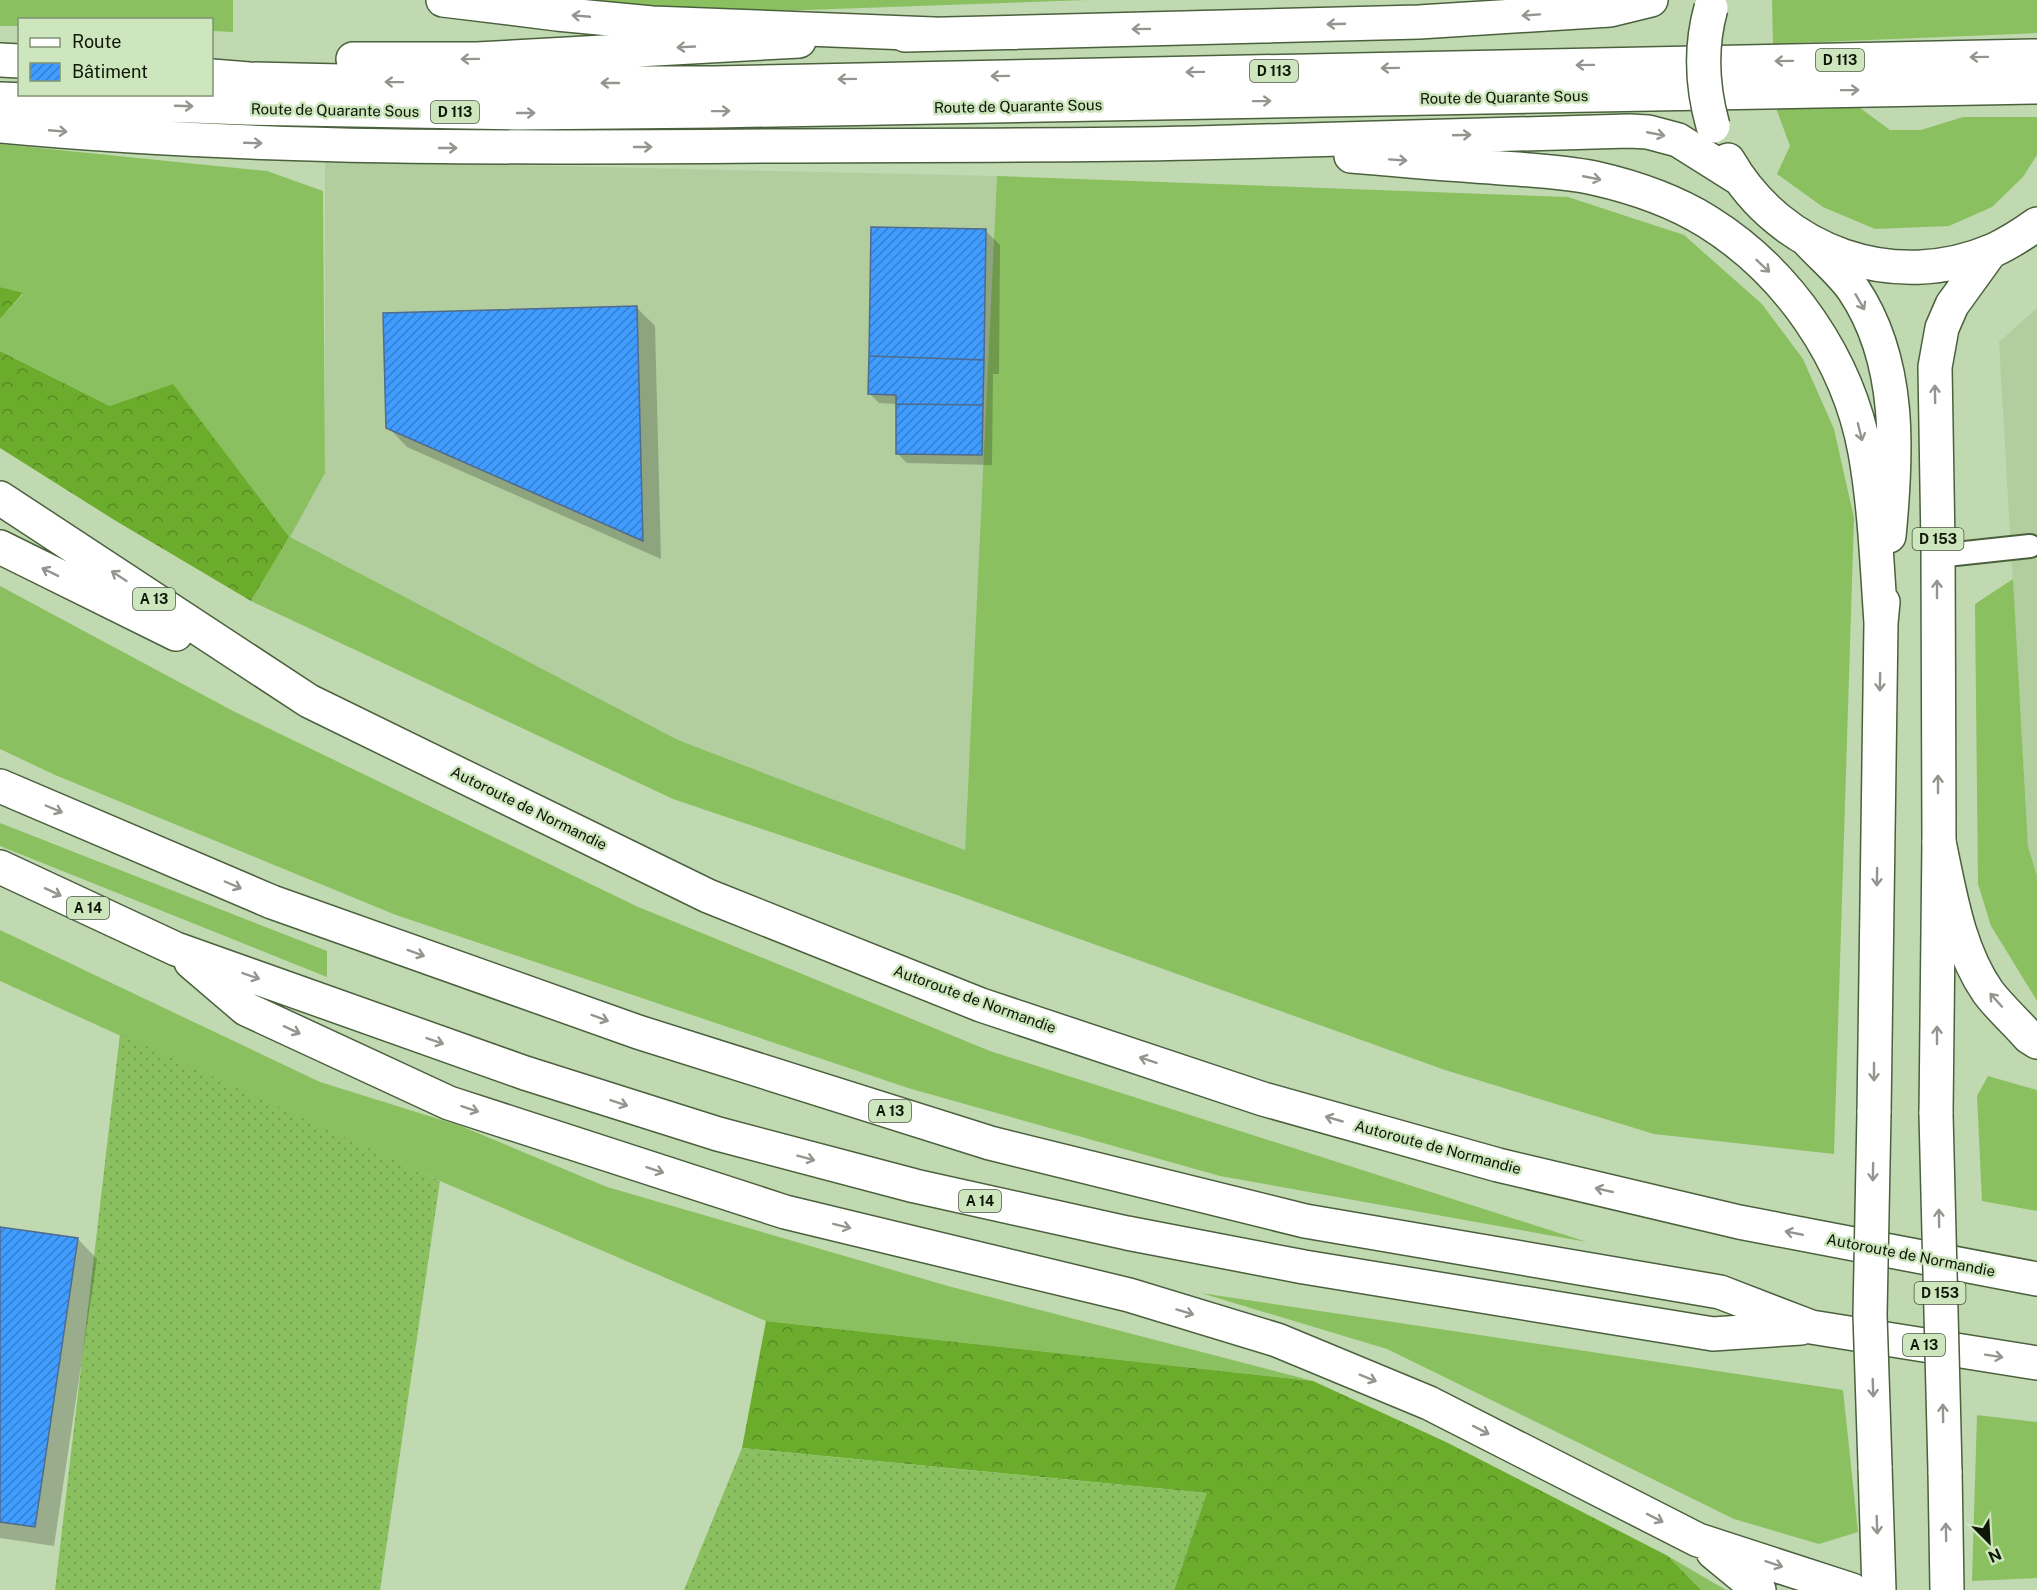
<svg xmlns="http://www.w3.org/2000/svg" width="2037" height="1590" viewBox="0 0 2037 1590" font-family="'Public Sans',sans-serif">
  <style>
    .built { fill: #b2ce9f }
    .grass { fill: #8bc060 }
    .forest { fill: url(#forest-crowns) }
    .garden { fill: url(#garden-dots) }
    .shadow { fill: #0003 }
    .building { fill: url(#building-hatch); stroke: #506b8b; stroke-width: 1.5 }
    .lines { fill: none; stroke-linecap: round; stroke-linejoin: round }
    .lane-casing { stroke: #4b603d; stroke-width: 26 }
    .primary-casing { stroke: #4b603d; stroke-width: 36 }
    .highway-casing { stroke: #4b603d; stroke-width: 36 }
    .lane { stroke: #fff; stroke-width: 22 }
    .primary { stroke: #fff; stroke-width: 33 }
    .highway { stroke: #fff; stroke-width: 33 }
    .primary-bridge-casing { stroke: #4b603d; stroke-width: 36; stroke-linecap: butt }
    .primary-bridge { stroke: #fff; stroke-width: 33 }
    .oneway { stroke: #92968f }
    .labels { text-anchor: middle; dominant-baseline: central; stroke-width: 5; stroke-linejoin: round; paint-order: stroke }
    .shield { fill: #cde6bd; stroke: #47543e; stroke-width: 1.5 }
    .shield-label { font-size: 14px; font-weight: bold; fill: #0d1607 }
    .street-label { font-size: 15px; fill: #0d1607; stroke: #cde6bd }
  </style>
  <defs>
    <pattern id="forest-crowns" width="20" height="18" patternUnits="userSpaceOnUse" patternTransform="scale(1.5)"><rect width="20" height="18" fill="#6cac2d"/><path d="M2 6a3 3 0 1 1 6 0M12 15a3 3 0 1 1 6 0" fill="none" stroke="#578b24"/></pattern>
    <pattern id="garden-dots" width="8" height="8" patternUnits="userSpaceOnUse" patternTransform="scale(1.5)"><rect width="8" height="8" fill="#8bc060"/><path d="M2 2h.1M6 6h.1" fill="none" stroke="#77a452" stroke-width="1.8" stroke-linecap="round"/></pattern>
    <pattern id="building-hatch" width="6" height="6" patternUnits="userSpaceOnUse" patternTransform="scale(1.5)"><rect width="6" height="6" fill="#409cfe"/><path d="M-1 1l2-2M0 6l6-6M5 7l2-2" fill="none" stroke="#347ecc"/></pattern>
  </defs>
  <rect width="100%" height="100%" fill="#c0d9b0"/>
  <!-- built -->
  <path class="built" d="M325,161L997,176L965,850L678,740L289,537L325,473Z
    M2037,308V1001L1999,342Z"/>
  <!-- grass -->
  <path class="grass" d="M0,0H233V32L212,31V20H20L19,26H0Z
    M584,0H1087L667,15Z
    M1772,0H2037V33L1773,44Z
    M1856,105L1890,130H1921L1963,117H2037V155L2023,177L1992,207L1949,226L1875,229L1823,207L1777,174L1790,146L1776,108Z
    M0,144L267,171L323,191L325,473L290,537L678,740L965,850L997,176L1568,197L1684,235L1762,304L1803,359L1834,429L1854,518L1834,1154L1654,1134L1445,1070L957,895L673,799L251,601L289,537L110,406L0,351V319L23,294L0,287Z
    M2013,579L2028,847L2037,876V1001L1991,926L1978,884L1975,604Z
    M0,586L235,712L636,906L990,1051L1587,1242L1220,1176L908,1088L396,915L55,775L0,749Z
    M0,823L327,951V977L0,846Z
    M0,930L320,1082L461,1126L607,1187L948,1286L1313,1381L766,1321L440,1181L0,981Z
    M1988,1076L2037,1090V1211L1982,1201L1977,1096Z
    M1201,1293L1843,1390L1858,1532L1819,1544L1734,1519L1387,1349Z
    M1977,1415L2037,1422V1578L1972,1581Z
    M1668,1556L1726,1590H1701Z"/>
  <!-- forest -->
  <path class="forest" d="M0,287L23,293L0,319Z
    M0,351L110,406L173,384L289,537L251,601L116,521L0,448Z
    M766,1321L1313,1381L1446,1442L1668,1556L1701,1590H1174L1206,1493L742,1448Z"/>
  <!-- garden -->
  <path class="garden" d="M120,1034L440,1181L380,1590H55Z
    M742,1448L1207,1493L1174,1590H684Z"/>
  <!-- shadow -->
  <path class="shadow" d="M985,230L1000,245L999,374H993L992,465L907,463L898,454L897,404L879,403L869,393Z
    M636,307L655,326L661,559L407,447L388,427Z
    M0,1228L78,1239L97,1259L54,1546L0,1538Z"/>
  <!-- building -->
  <path class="building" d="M871,227L986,229L984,360L869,356Z
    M637,306L643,541L386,428L383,313Z
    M869,356L984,360L983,405L896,404V395L868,394Z
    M896,404L983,405L982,455L896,454Z
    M0,1227L78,1238L35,1527L0,1522Z"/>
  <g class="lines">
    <defs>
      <path id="lane" d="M1937,556L2030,546"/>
      <path id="primary" d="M905,35L1419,22L1610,10L1651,0
        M353,59H477L799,41
        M0,60L20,61
        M212,76L249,79L428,83H714L2037,56
        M0,99L246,108L517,113L714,111L2037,87
        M0,126C257,150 511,148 769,146C911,145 1053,146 1195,143C1340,139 1484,135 1629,131L1648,132L1678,140L1740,179
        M1351,156C1397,160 1444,164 1491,167C1525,170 1560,171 1594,178C1634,187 1673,200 1708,222C1788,272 1848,359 1865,452C1875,508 1877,566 1881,623
        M1728,160C1781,253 1895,293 1994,250C2009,243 2023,234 2037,224
        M1809,242C1823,257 1841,272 1853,289C1902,361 1897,454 1889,536
        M1874,1113L1881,623L1883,602
        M1936,1114L1939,842L1938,546L1935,367L1942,328L1952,305L1991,251
        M1875,1466L1879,1590
        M1945,1471L1947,1590"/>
      <path id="highway" d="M443,0L557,14L652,23L933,34
        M0,498L309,701L708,896L981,1005L1263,1099L1498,1165L1739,1222L2037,1279
        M0,547L176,634
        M0,786L272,902L638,1032L990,1143L1305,1221L1720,1292L1811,1327L2037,1363
        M1939,842C1950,893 1958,949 1988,992C2000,1008 2016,1022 2029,1037L2037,1042
        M0,867L176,949L525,1073L718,1134L915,1186L1127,1233L1304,1267L1713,1334L1801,1328
        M191,962L246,1009L449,1103L785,1212L1129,1295L1277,1340L1429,1403L1698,1540L1852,1590
        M1713,1552L1759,1590"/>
    </defs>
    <!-- lane casing -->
    <use href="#lane" class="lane-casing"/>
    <!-- primary casing -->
    <use href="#primary" class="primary-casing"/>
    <!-- highway casing -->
    <use href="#highway" class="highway-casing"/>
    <!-- lane -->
    <use href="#lane" class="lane"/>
    <!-- primary -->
    <use href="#primary" class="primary"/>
    <!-- highway -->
    <use href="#highway" class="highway"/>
    <defs>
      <path id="primary-bridge" d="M1711,8C1700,47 1702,87 1713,126
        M1874,1113L1870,1315L1875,1466
        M1936,1114L1945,1471"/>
    </defs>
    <!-- primary-bridge casing -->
    <use href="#primary-bridge" class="primary-bridge-casing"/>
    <!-- primary-bridge -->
    <use href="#primary-bridge" class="primary-bridge"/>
  </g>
  <!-- one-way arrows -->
  <defs><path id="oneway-shaft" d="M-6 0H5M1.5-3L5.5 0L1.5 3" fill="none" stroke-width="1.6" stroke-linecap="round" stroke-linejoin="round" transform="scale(1.5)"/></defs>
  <g class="oneway">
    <use href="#oneway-shaft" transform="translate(1531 15) rotate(176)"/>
    <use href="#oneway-shaft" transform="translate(581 16) rotate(-175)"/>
    <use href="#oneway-shaft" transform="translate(1336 24) rotate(178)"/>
    <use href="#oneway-shaft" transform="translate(1141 29) rotate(179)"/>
    <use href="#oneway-shaft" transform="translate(686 47) rotate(177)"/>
    <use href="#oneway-shaft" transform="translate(1979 57) rotate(179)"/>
    <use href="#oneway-shaft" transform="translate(470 59) rotate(179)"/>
    <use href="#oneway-shaft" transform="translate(1784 61) rotate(179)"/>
    <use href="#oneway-shaft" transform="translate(1585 65) rotate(179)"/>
    <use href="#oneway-shaft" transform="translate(1390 68) rotate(179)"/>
    <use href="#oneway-shaft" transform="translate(1195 72) rotate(179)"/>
    <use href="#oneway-shaft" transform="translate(1000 76) rotate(179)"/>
    <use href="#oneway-shaft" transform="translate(847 79) rotate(179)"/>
    <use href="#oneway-shaft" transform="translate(394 82) rotate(-179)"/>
    <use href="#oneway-shaft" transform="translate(610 83) rotate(180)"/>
    <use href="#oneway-shaft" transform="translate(1850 90) rotate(-1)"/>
    <use href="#oneway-shaft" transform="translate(1262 101) rotate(-1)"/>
    <use href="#oneway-shaft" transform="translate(184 106) rotate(2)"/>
    <use href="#oneway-shaft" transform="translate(721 111) rotate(-1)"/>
    <use href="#oneway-shaft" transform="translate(526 113)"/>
    <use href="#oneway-shaft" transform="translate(58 131) rotate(5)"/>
    <use href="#oneway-shaft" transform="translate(1656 134) rotate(11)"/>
    <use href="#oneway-shaft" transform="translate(1462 135) rotate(-2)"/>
    <use href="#oneway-shaft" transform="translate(253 143) rotate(2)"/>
    <use href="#oneway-shaft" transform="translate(643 147)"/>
    <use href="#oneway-shaft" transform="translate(448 148)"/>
    <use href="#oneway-shaft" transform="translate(1398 160) rotate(4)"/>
    <use href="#oneway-shaft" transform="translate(1592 178) rotate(11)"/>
    <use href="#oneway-shaft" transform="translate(1763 266) rotate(43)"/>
    <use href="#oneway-shaft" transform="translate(1860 302) rotate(60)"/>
    <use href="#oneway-shaft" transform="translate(1935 394) rotate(-91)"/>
    <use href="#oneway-shaft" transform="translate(1860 432) rotate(76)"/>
    <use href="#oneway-shaft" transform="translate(50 572) rotate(-154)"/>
    <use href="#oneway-shaft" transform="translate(119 576) rotate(-147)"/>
    <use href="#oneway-shaft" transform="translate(1937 589) rotate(-90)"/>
    <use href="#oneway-shaft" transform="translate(1880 682) rotate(91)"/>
    <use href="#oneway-shaft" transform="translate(1938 784) rotate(-90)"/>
    <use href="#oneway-shaft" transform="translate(54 809) rotate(23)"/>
    <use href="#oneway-shaft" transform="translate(1877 877) rotate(91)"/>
    <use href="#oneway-shaft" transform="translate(233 885) rotate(23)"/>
    <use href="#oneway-shaft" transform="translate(53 892) rotate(25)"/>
    <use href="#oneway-shaft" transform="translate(416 953) rotate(20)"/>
    <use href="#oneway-shaft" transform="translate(251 976) rotate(19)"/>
    <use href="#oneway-shaft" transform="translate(1996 1000) rotate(-132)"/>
    <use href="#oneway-shaft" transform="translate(600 1018) rotate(20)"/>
    <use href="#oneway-shaft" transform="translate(292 1030) rotate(25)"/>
    <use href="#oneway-shaft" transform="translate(1937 1035) rotate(-90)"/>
    <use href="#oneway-shaft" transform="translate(435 1041) rotate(19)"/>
    <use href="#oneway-shaft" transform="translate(1148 1060) rotate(-162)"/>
    <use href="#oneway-shaft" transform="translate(1874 1072) rotate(90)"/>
    <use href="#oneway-shaft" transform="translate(619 1103) rotate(18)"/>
    <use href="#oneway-shaft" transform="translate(470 1109) rotate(18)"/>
    <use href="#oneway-shaft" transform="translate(1334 1119) rotate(-164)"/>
    <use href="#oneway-shaft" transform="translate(806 1158) rotate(15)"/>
    <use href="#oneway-shaft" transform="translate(655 1170) rotate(18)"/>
    <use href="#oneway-shaft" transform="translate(1873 1172) rotate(91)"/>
    <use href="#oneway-shaft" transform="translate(1604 1190) rotate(-167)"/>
    <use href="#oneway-shaft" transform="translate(1939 1218) rotate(-91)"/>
    <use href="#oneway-shaft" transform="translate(842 1226) rotate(14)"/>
    <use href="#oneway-shaft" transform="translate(1794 1233) rotate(-169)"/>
    <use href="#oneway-shaft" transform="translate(1185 1312) rotate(17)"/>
    <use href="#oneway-shaft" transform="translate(1994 1356) rotate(9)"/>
    <use href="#oneway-shaft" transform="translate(1368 1378) rotate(22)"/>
    <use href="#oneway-shaft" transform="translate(1873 1388) rotate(88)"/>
    <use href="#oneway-shaft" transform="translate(1943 1413) rotate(-91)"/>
    <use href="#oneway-shaft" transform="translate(1481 1430) rotate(27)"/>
    <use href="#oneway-shaft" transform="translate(1655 1518) rotate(27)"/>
    <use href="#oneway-shaft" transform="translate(1877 1525) rotate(88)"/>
    <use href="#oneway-shaft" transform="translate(1946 1532) rotate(-91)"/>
    <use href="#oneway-shaft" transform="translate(1774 1564) rotate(18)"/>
  </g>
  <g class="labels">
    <!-- shield labels -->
    <g class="shield">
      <rect x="1816" y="49" width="48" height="22" rx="4.5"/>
      <rect x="1250" y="60" width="48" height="22" rx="4.5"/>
      <rect x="431" y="101" width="48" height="22" rx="4.5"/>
      <rect x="1912.5" y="528" width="51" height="22" rx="4.5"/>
      <rect x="133" y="588" width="42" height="22" rx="4.5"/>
      <rect x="67" y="897" width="42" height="22" rx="4.5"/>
      <rect x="869" y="1100" width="42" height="22" rx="4.5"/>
      <rect x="959" y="1190" width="42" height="22" rx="4.5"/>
      <rect x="1914.5" y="1282" width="51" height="22" rx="4.5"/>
      <rect x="1903" y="1334" width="42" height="22" rx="4.5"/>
    </g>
    <g class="shield-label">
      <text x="1840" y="60">D 113</text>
      <text x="1274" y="71">D 113</text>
      <text x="455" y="112">D 113</text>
      <text x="1938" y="539">D 153</text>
      <text x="154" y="599">A 13</text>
      <text x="88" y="908">A 14</text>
      <text x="890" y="1111">A 13</text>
      <text x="980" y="1201">A 14</text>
      <text x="1940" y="1293">D 153</text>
      <text x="1924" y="1345">A 13</text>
    </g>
    <!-- street labels -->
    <g class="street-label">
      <text transform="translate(1504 97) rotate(-1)">Route de Quarante Sous</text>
      <text transform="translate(1018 106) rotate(-1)">Route de Quarante Sous</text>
      <text transform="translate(335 110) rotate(1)">Route de Quarante Sous</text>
      <text transform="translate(529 808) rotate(26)">Autoroute de Normandie</text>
      <text transform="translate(975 999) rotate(20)">Autoroute de Normandie</text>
      <text transform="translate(1438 1147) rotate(15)">Autoroute de Normandie</text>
      <text transform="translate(1911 1255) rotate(11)">Autoroute de Normandie</text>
    </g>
  </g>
  <!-- legend -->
  <rect x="18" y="18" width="195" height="78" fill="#cde6bd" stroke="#809374" stroke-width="1.5"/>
  <rect x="30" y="38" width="30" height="9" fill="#ffffff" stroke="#809374" stroke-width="1.5"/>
  <text x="72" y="48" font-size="18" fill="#0d1607">Route</text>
  <rect x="30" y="63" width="30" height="18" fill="url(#building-hatch)" stroke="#809374" stroke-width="1.5"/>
  <text x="72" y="78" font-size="18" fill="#0d1607">Bâtiment</text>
  <!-- north arrow -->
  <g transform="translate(1989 1542) rotate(156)" stroke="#cde6bd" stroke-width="4.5" paint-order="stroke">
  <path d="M0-4.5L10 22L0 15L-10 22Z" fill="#0d1607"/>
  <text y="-9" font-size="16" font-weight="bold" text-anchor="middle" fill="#0d1607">N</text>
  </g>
</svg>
